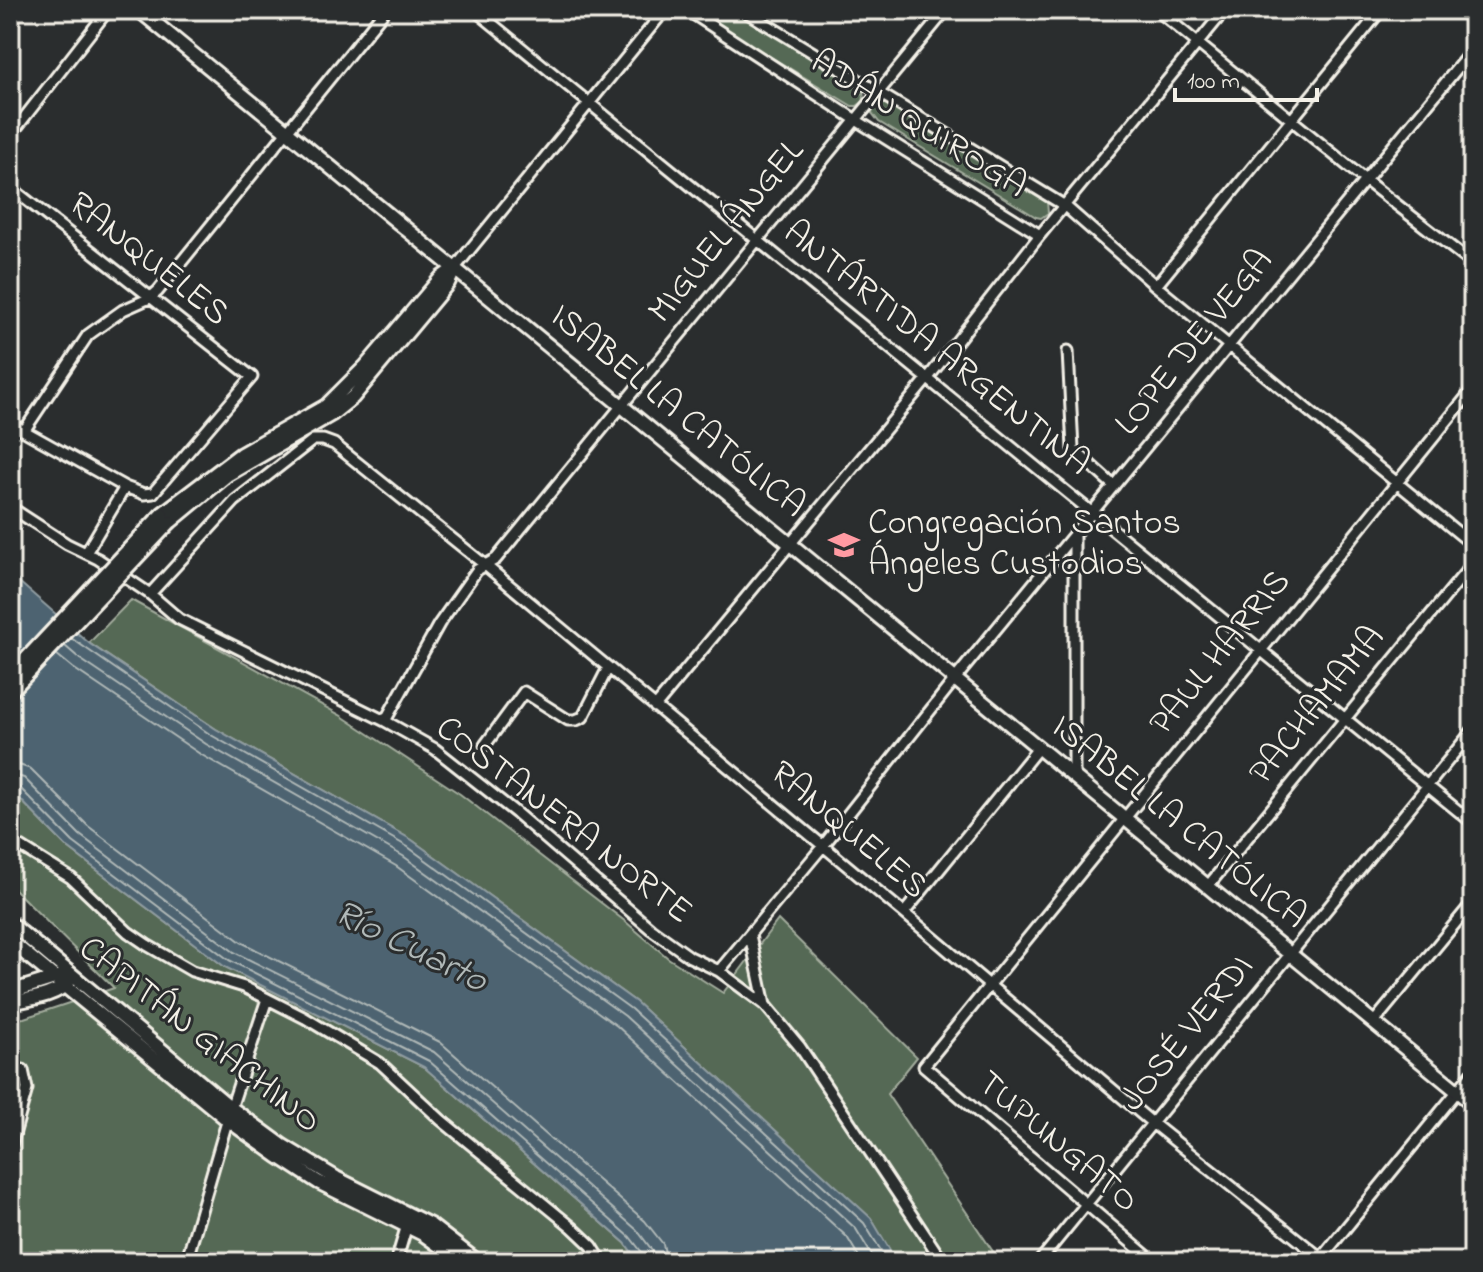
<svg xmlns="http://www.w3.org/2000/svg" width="1483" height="1272" viewBox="0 0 1483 1272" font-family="'Indie Flower',sans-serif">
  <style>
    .green { fill: #556954; stroke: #a4ad9e; stroke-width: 2 }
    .water { fill: #4d6471; stroke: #909ca1; stroke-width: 2 }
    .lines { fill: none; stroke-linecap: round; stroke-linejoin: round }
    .shore { stroke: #b1b9b8; stroke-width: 2 }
    .street-casing { stroke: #f4f1e8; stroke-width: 15 }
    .secondary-casing { stroke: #f4f1e8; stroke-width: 18 }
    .street { stroke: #2a2d2e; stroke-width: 9 }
    .secondary { stroke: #2a2d2e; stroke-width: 12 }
    .secondary-bridge-casing { stroke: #f4f1e8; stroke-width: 18; stroke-linecap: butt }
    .secondary-bridge { stroke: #2a2d2e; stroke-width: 12 }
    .labels { text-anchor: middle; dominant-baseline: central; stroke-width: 6; stroke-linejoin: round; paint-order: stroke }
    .street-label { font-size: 36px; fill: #f4f1e8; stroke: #2a2d2e }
    .poi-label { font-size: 36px; fill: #f4f1e8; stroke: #2a2d2e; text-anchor: start }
    .water-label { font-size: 38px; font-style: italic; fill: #b1b9b8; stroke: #2a2d2e }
  </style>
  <rect width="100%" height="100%" fill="#2a2d2e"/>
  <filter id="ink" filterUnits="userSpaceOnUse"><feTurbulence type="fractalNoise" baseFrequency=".0125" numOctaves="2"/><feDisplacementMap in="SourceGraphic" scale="16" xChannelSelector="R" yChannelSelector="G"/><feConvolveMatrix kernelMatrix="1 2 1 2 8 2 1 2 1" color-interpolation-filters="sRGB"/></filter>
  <g filter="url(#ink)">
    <!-- green -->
    <path class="green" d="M693,10H735L863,90L864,101L857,106H852Z
      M887,102L1047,201L1048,213L1041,218L1036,217L879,122L872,113L876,103Z
      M131,600L340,715L460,794L626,922L668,958L723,993L778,920L917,1057L887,1094L1000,1262H897L870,1218L636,1002L412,840L216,729L89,643Z
      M10,789L68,848L225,967L424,1067L625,1243L639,1262H10V1019L24,1018L114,988L10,885Z"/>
    <!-- water -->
    <path class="water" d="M10,574L90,644L216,729L412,840L636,1002L871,1218L897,1262H639L625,1243L424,1067L225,967L68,848L10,789Z"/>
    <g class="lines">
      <!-- shore -->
      <path class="shore" d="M71,638L211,735L408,847L631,1009L864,1223L888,1262
        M65,646L80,659L206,744L403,856L625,1016L856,1229L876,1262
        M56,654L73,668L200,754L396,866L617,1026L847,1237L862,1262
        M10,762L31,769L88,826L241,942L440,1042L645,1221L663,1244L667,1262
        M10,774L24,778L80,835L234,952L434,1052L637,1230L652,1250L655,1262
        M10,785L19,787L73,842L229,960L429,1061L630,1237L644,1255L645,1262"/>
      <defs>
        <path id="street" d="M475,10L1473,823
          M687,10L856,120L1040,235
          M743,10L1065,206L1156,286L1473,545
          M1157,10L1365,180L1473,264
          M10,136L108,10
          M10,187L252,377L153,493L144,494L125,487L10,423
          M455,268L665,10
          M1156,286L1381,10
          M1068,351L1073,449L1114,486
          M24,431L88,335L123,310L150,298L158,291L385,10
          M10,507L67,544L98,559L150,594L179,619L385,721L435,749L516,813L651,929L690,957L719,971L765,1005L800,1047L943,1262
          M1074,534V776
          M86,553L125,487
          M150,594L235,501L313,440H323L334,444L485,565L904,913L1151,1122L1326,1262
          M655,707L928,378L1040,235L1225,10
          M385,721L439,624L477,570L496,559L946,10
          M485,745L524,692L568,720H576L583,717L608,668
          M10,840L71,878L128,932L147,945L192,971L244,987L305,1018L380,1063L441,1120L572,1227L592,1246L602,1262
          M1208,886L1473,563
          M904,913L1039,747
          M750,935L765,1005
          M719,971L823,846L955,679L1473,49
          M1374,1022L1473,902
          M10,1074L23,1070L27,1089L10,1149
          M186,1262L231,1108L267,999
          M396,1262L407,1225
          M1039,1262L1473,730
          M1154,1262L924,1066L1473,389
          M1318,1262L1473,1072"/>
        <path id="secondary" d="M139,10L1473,1104
          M162,514L241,454L326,406L366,366L441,278L452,270
          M170,522L227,475L332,414L353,397L448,283L455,268
          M10,923L231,1108L283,1146L336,1178L430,1225L478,1262
          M10,941L228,1120L278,1156L318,1182L423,1234L462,1262
          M10,992L61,976
          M10,1003C29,999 57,996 69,981"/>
      </defs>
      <!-- street casing -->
      <use href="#street" class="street-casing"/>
      <!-- secondary casing -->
      <use href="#secondary" class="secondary-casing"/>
      <!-- street -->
      <use href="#street" class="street"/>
      <!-- secondary -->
      <use href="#secondary" class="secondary"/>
      <defs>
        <path id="secondary-bridge" d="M10,676L162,514
          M10,692L170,522"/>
      </defs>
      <!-- secondary-bridge casing -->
      <use href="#secondary-bridge" class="secondary-bridge-casing"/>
      <!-- secondary-bridge -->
      <use href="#secondary-bridge" class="secondary-bridge"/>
    </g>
  </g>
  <!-- icons -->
  <defs>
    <symbol id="school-bare" viewBox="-9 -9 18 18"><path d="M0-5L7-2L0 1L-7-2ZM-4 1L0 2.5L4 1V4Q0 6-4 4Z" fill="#ff9aa2" stroke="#2a2d2e" stroke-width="2.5" paint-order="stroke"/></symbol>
  </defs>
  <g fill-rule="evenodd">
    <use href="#school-bare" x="822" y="523" width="44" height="44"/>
  </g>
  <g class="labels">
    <!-- street labels -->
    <g class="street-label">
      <text transform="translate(918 125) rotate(32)">ADÁN QUIROGA</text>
      <text transform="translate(727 232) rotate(-51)">MIGUEL ÁNGEL</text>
      <text transform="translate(148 260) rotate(38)">RANQUELES</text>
      <text transform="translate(1195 343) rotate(-51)">LOPE DE VEGA</text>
      <text transform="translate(936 349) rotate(39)">ANTÁRTIDA ARGENTINA</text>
      <text transform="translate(677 412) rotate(39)">ISABEL LA CATÓLICA</text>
      <text transform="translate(1221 653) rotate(-51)">PAUL HARRIS</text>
      <text transform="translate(1318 706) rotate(-51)">PACHAMAMA</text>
      <text transform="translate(563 821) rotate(38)">COSTANERA NORTE</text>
      <text transform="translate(1178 823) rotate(39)">ISABEL LA CATÓLICA</text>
      <text transform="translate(848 831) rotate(40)">RANQUELES</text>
      <text transform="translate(1188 1034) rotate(-51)">JOSÉ VERDI</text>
      <text transform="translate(199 1036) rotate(38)">CAPITÁN GIACHINO</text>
      <text transform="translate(1057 1143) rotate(40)">TUPUNGATO</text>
    </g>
    <!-- poi labels -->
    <g class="poi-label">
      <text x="868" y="524">Congregación Santos<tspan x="868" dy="41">Ángeles Custodios</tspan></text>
    </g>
    <!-- water labels -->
    <g class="water-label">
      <text transform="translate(410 948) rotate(26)">Río Cuarto</text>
    </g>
  </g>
  <!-- margin -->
  <rect width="1483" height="1272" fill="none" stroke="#2a2d2e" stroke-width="40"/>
  <rect x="20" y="20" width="1443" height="1232" fill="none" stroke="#f4f1e8" stroke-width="3" filter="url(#ink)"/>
  <!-- scale -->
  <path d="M1175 88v12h142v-12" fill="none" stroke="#f4f1e8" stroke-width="4"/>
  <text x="1187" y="88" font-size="24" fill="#f4f1e8" stroke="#2a2d2e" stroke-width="6" paint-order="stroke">100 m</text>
</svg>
